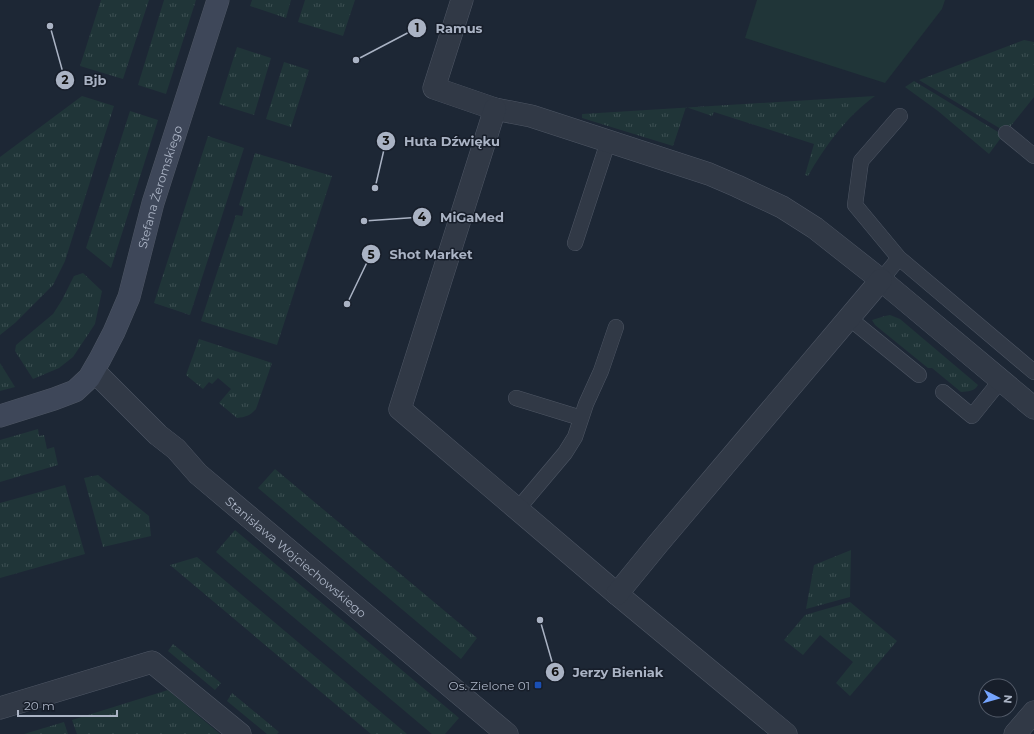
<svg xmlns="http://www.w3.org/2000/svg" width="1034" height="734" viewBox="0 0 1034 734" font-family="Montserrat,sans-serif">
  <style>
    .grass { fill: url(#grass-tufts) }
    .green { fill: #203538 }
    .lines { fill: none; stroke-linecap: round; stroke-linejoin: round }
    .lane-casing { stroke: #4e5664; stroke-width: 16 }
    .street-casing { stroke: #4e5664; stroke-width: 23 }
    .secondary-casing { stroke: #4e5664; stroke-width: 23 }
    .lane { stroke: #313946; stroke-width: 15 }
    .street { stroke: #313946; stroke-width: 22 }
    .secondary { stroke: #3e4759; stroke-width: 22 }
    .transit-dot { fill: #1a4fb4; stroke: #171e2a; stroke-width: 1.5 }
    .labels { text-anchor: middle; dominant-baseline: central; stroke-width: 3; stroke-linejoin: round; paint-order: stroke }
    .street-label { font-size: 12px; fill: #aab3c4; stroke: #171e2a }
    .poi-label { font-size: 12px; fill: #aab3c4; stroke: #171e2a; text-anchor: end }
    .leader { fill: none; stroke: #aab3c4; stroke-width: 1.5 }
    .callout-dot { fill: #aab3c4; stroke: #171e2a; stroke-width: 1.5 }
    .mark-label { font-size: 12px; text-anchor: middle; font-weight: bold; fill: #111 }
    .callout-label { font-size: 13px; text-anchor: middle; font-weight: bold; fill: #aab3c4; stroke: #171e2a; stroke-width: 3; stroke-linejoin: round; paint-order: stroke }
  </style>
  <defs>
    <pattern id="grass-tufts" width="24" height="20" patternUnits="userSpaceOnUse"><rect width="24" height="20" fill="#203538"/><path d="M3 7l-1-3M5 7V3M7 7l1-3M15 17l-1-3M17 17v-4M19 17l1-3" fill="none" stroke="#3e5053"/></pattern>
  </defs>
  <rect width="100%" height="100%" fill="#1d2735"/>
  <!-- grass -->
  <path class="grass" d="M101,0H149L123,79L80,66Z
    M164,0H196L166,94L138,85Z
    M252,0H291L286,18L250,6Z
    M305,0H355L343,36L298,22Z
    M1024,40L1034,42V97L1006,132L919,80Z
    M237,47L271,58L254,115L219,104Z
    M284,62L309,70L291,127L266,119Z
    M914,81L1003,135L989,154L938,111L905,87Z
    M82,96L114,106L65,261L53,285L15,323L0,335V157Z
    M875,96C847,116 825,146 808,176L805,175L814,144L714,112L712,116L686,107L673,146L582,118V114Z
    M130,111L158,120L111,268L86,248Z
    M208,136L244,148L190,315L154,303Z
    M255,153L332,176L277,345L201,321L236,215L242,216L244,207L239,205Z
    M83,273L102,291L95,324L73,357L59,368L33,379L15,351L16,345L53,314L62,300L74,276Z
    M890,315L900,319L978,385C974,392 968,391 961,392L932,368H928L875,325L872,320L885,316Z
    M199,339L272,363L256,409C250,416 245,417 237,418L219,403L231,389L218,378L212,384L209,382L203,389L186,375Z
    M0,363L15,387L0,391Z
    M38,429L39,436L44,435L47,449L54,447L58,465L0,482V440Z
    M275,469L477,638L461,659L258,488Z
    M98,475L149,516L151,536L103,547L84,478Z
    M65,485L85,554L0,578V503Z
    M235,530L459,718L445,734H432L216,552Z
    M851,550L850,597L806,609L814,565Z
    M197,557L407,734H371L170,565Z
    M850,602L897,641L850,696L836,683L853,662L820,635L803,655L784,640L805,615Z
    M173,644L221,683L215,690L168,651Z
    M168,690L220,734H77L72,720Z
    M232,693L279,732L277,734H267L227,701Z
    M64,722L68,734H24Z"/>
  <!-- green -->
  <path class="green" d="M757,0H945L942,9L885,83L745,38Z"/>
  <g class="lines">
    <defs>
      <path id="lane" d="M1006,133L1034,156
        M575,243L608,142
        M899,258L855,205L861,161L900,116
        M881,280L899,258L1034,372
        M849,318L919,375
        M943,392L972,416L1001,380
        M516,398L581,418
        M517,510L565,453L575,437L586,404L601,371L616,327"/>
      <g id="street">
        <path d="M462,0L434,88L495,109L531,116L709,174L737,186L782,207L815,228L881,280L1034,408"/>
        <path d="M495,109L400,409L617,594L786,734"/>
        <path id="s1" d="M94,371L158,435L176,449L198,474L507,734"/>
        <path d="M617,594L657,545L881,280"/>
        <path d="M0,708L152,662L240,734"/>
        <path d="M1015,734L1034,712"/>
      </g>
      <g id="secondary">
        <path id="s2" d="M0,416L54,399L75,391L89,378L100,359L114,332L129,297L153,203L218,0"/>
      </g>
    </defs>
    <!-- lane casing -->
    <use href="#lane" class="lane-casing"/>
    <!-- street casing -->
    <use href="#street" class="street-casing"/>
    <!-- secondary casing -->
    <use href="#secondary" class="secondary-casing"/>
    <!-- lane -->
    <use href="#lane" class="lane"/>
    <!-- street -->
    <use href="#street" class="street"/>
    <!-- secondary -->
    <use href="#secondary" class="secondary"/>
  </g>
  <!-- markers -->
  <rect class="transit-dot" x="534" y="681" width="8" height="8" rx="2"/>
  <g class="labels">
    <!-- street labels -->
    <g class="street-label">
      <text stroke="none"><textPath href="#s2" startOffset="303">Stefana Żeromskiego</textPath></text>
      <text stroke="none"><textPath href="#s1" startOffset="275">Stanisława Wojciechowskiego</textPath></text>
    </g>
    <!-- poi labels -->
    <g class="poi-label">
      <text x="530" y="685">Os. Zielone 01</text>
    </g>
  </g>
  <!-- callouts -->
  <path class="leader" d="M356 60L417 28M50 26L65 80M375 188L386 141M364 221L422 217M347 304L371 254M540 620L555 672"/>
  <g class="callout-dot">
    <circle cx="356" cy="60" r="4"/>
    <circle cx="50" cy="26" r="4"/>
    <circle cx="375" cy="188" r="4"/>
    <circle cx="364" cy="221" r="4"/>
    <circle cx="347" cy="304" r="4"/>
    <circle cx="540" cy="620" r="4"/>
    <circle cx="417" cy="28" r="10"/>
    <circle cx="65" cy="80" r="10"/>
    <circle cx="386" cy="141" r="10"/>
    <circle cx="422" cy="217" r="10"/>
    <circle cx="371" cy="254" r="10"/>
    <circle cx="555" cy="672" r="10"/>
  </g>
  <g class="mark-label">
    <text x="417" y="32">1</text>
    <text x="65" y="84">2</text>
    <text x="386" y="145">3</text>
    <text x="422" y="221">4</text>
    <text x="371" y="259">5</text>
    <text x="555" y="676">6</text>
  </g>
  <g class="callout-label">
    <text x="459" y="33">Ramus</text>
    <text x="95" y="85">Bjb</text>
    <text x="452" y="146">Huta Dźwięku</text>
    <text x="472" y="222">MiGaMed</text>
    <text x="431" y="259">Shot Market</text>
    <text x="618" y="677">Jerzy Bieniak</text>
  </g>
  <!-- north arrow -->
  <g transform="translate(998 698) rotate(96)"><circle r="19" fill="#171e2a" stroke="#525a68"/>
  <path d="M0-3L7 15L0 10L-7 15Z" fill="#75a4fe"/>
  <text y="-6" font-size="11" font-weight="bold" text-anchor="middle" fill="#aab3c4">N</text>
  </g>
  <!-- scale -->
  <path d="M18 710v6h99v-6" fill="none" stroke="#aab3c4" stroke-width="2"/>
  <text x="24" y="710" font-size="12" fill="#aab3c4" stroke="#171e2a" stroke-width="3" paint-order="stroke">20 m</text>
</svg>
